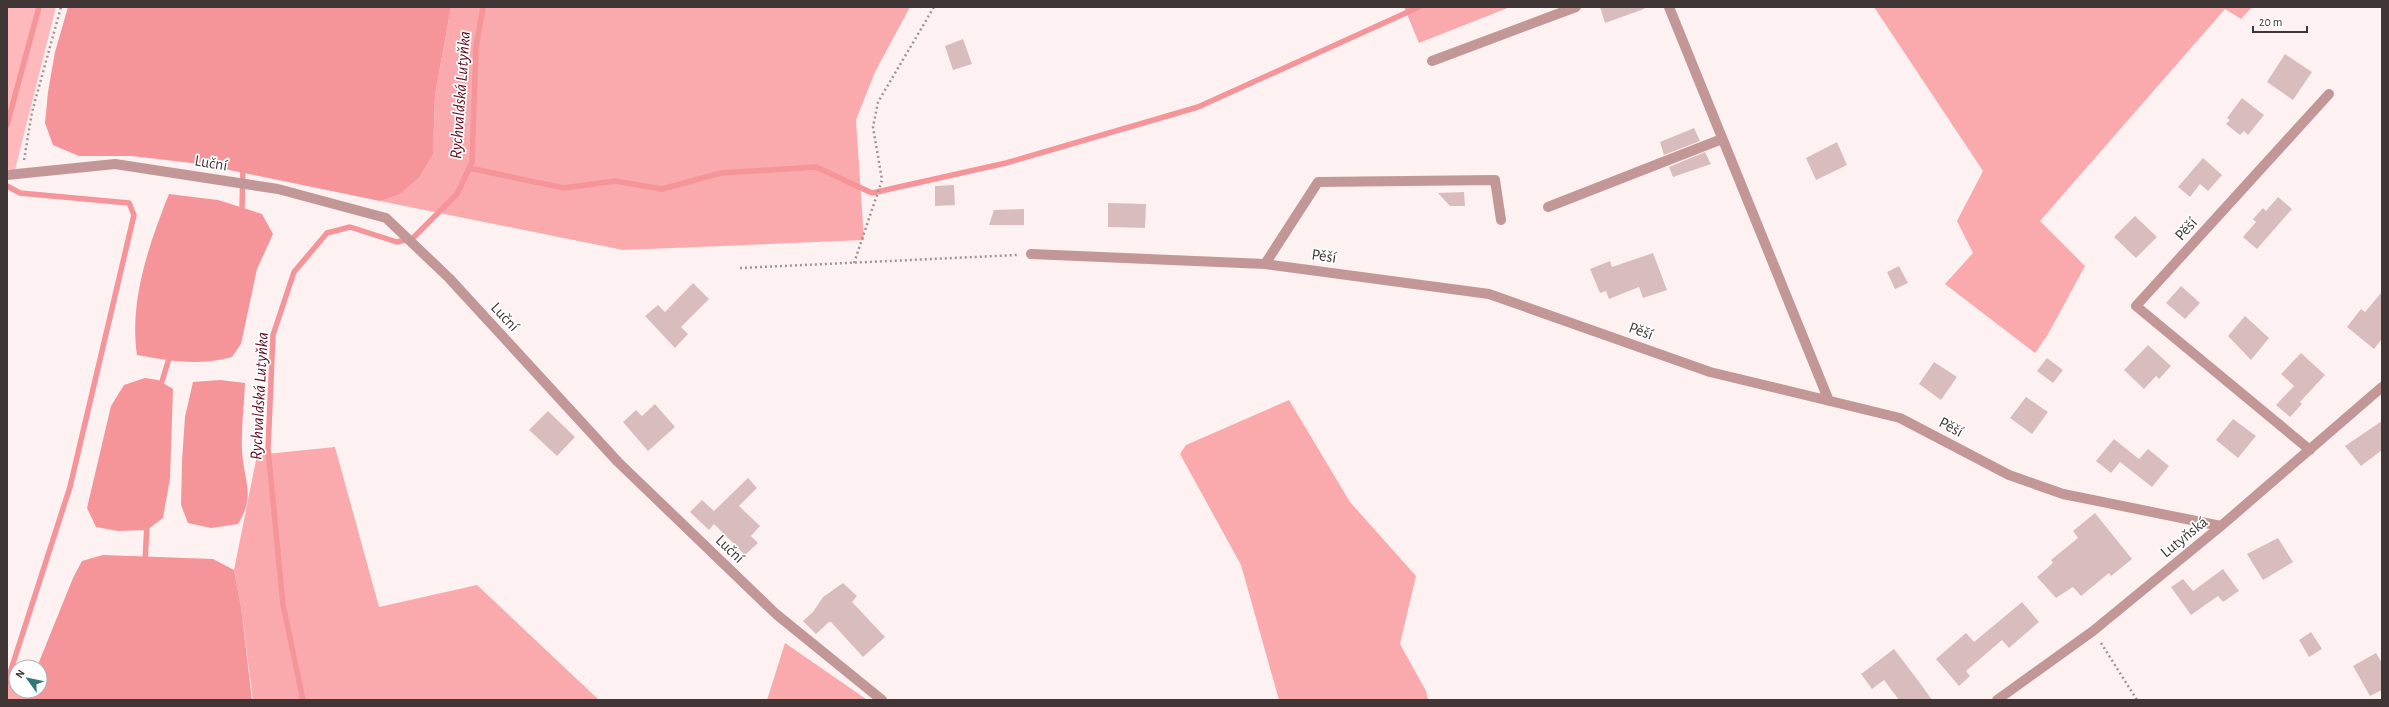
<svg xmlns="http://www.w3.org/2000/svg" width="2389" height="707" viewBox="0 0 2389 707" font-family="'Alegreya Sans',sans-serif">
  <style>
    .green { fill: #fdb9bb }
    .forest { fill: #faaaad }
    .water { fill: #f59499 }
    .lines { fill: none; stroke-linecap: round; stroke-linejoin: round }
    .stream { stroke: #f59499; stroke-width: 5.5 }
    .building { fill: #d9bdbe }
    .path { stroke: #a09595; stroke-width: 2.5; stroke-dasharray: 2 3; stroke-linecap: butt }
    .minor { stroke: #c39798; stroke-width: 10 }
    .labels { text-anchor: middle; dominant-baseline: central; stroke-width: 3.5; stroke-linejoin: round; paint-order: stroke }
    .street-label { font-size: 16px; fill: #413636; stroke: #fff }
    .water-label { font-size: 17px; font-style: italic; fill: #61091c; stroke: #fff }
  </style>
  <rect width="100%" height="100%" fill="#fdf1f2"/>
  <!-- green -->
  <path class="green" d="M7,7H56L15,170L7,169Z"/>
  <!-- forest -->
  <path class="forest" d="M451,7H910L875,72L856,120L864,240L623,250L380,201L399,195L419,178L433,155L435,95Z
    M1404,7H1510L1419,43Z
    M1874,7H2252L2241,19L2225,9L2040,221L2085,266L2047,336L2035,353L1945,284L1973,253L1957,221L1983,171Z
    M1289,400L1350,502L1416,576L1400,644L1426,691L1428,700H1279L1241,565L1180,454L1186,445Z
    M335,447L379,607L477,585L599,700H253L241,607L234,570L257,455Z
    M785,643L866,699L868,700H767Z
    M16,679V691H28L25,700H7V684Z"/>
  <!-- water -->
  <path class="water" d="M68,7H451L435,95L433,155L419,178L399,195L380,201L200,164L132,156H79L53,145L45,123L48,92L55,52Z
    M169,194L218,200L262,214L273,234L257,269L241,344L232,357C199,366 170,361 137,355C129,301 149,244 169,194Z
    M145,378L158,380L173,389L170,478L163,518L147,530L118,531L96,527L87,508L111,406L124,385Z
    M220,380L245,383C244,405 241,429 242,451C244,482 256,495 238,524L211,528L188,523L181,505L182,461L185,417L193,382Z
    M103,555L213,559L234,570L241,607L252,700H25L28,691H40V667H37L73,578L82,561Z"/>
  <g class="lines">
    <!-- stream -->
    <path class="stream" d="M7,125L39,7
      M469,168L564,188L615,181L662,189L721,173L816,167L872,193L1006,163L1198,107L1419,7
      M7,186L20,193L129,203L134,215L70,487L7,682
      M239,214L242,208L243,167
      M160,388L170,355
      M145,563L147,523
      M303,700L283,605L268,449L273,335L294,272L327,233L350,227L397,242L413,238L457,194L472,162L476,47L483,7"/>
  </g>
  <!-- building -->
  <path class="building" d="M1600,7H1644V9L1605,23Z
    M963,39L972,64L953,70L945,46Z
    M2285,54L2312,72L2293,100L2267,82Z
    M2242,98L2264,115L2248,135L2244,131L2240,135L2226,124L2230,120L2227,118Z
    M1694,128L1700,141L1664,155L1660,142Z
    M1837,142L1847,165L1816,180L1806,158Z
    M1705,152L1711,164L1673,177L1669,167Z
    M2203,158L2222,175L2208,191L2200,184L2190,197L2178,187Z
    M954,185L955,205L935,206V186Z
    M1464,192L1465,206H1450L1438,193Z
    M2278,197L2292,209L2257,249L2243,237L2256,222L2253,219L2263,208L2266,211Z
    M1108,203L1146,204L1145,228L1108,227Z
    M1024,209V225H989L994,210Z
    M2135,216L2157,237L2136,258L2114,237Z
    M1653,253L1667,290L1643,298L1639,287L1609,299L1606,291L1600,293L1590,269L1610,261L1612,267Z
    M1899,266L1908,283L1895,289L1887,272Z
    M693,283L709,299L681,327L688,334L675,348L645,316L658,305L665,312Z
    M2181,286L2200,303L2185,319L2166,303Z
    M2382,292V339L2374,349L2347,327L2361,309L2365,312Z
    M2245,316L2269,338L2251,360L2228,336Z
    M2148,345L2171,366L2159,379L2156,376L2144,389L2124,370Z
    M2301,353L2325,375L2300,402L2302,404L2290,417L2276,405L2294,386L2281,374Z
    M2047,358L2063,370L2053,383L2037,371Z
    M1934,362L1957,377L1941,400L1919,384Z
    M2026,397L2048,412L2032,434L2010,418Z
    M655,404L675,427L648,451L623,422L636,410L642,416Z
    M548,411L575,437L557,456L529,430Z
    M2233,419L2256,436L2238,458L2216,440Z
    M2382,421V450L2361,466L2345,446Z
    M2114,439L2139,459L2148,449L2169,466L2152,487L2120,462L2111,473L2096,461Z
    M748,478L757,488L739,506L760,526L751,536L758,543L745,555L714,524L709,530L690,512L702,500L714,511Z
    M2095,513L2132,559L2111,576L2109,573L2081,596L2073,587L2056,598L2037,577L2053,563L2051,560L2078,538L2073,531Z
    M2278,538L2293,562L2263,580L2247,554Z
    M2223,569L2239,591L2223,602L2218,596L2191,615L2171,587L2183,579L2193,591Z
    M843,583L857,596L852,602L885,637L863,657L831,622H829L816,634L803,621L813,612L823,597Z
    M2022,602L2039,622L2009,648L2002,640L1966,671L1970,676L1959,686L1936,659L1966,633L1974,642Z
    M2311,632L2322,649L2309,657L2299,640Z
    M1894,649L1920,683L1932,700H1899L1884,680L1872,689L1861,674Z
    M2376,653L2382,663V690L2370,696L2353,666Z"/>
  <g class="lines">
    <!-- path -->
    <path class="path" d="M24,160L32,112L61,7
      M854,263L882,180L873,127L878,102L934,7
      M740,268L1017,255
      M2101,643L2137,700"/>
    <!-- minor -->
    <path class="minor" d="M1669,7L1829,401
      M1432,61L1576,7
      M7,175L115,164L278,189L386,218L449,278L618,462L776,614L882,700
      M1548,207L1722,139
      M1031,254L1265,264L1489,294L1710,372L1900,418L2009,475L2063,494L2221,526
      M1265,264L1318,182L1495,180L1501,220
      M2310,450L2136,306L2329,94
      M1997,700L2093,631L2221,526L2382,387"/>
  </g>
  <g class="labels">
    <!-- street labels -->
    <g class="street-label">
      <text transform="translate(211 163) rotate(9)">Luční</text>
      <text transform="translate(2186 229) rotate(-48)">Pěší</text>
      <text transform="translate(1324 256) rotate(8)">Pěší</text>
      <text transform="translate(505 317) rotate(47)">Luční</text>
      <text transform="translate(1641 331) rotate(20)">Pěší</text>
      <text transform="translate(1951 427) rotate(28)">Pěší</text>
      <text transform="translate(2184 537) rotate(-39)">Lutyňská</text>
      <text transform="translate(730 549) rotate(44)">Luční</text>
    </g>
    <!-- water labels -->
    <g class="water-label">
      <text transform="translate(460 95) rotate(-86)">Rychvaldská Lutyňka</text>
      <text transform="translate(259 396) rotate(-87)">Rychvaldská Lutyňka</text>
    </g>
  </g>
  <!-- border -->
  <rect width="2389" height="707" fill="none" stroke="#413636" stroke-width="16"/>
  <!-- north arrow -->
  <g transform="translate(28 679) rotate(303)"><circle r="19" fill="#ffffff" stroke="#b3afaf"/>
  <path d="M0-3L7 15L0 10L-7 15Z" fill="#2f7879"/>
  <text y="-6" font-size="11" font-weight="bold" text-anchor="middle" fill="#413636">N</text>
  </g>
  <!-- scale -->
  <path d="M2253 26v6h54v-6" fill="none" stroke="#413636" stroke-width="2"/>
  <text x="2259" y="26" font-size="12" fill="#413636" stroke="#ffffff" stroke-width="3" paint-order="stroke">20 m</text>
</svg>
